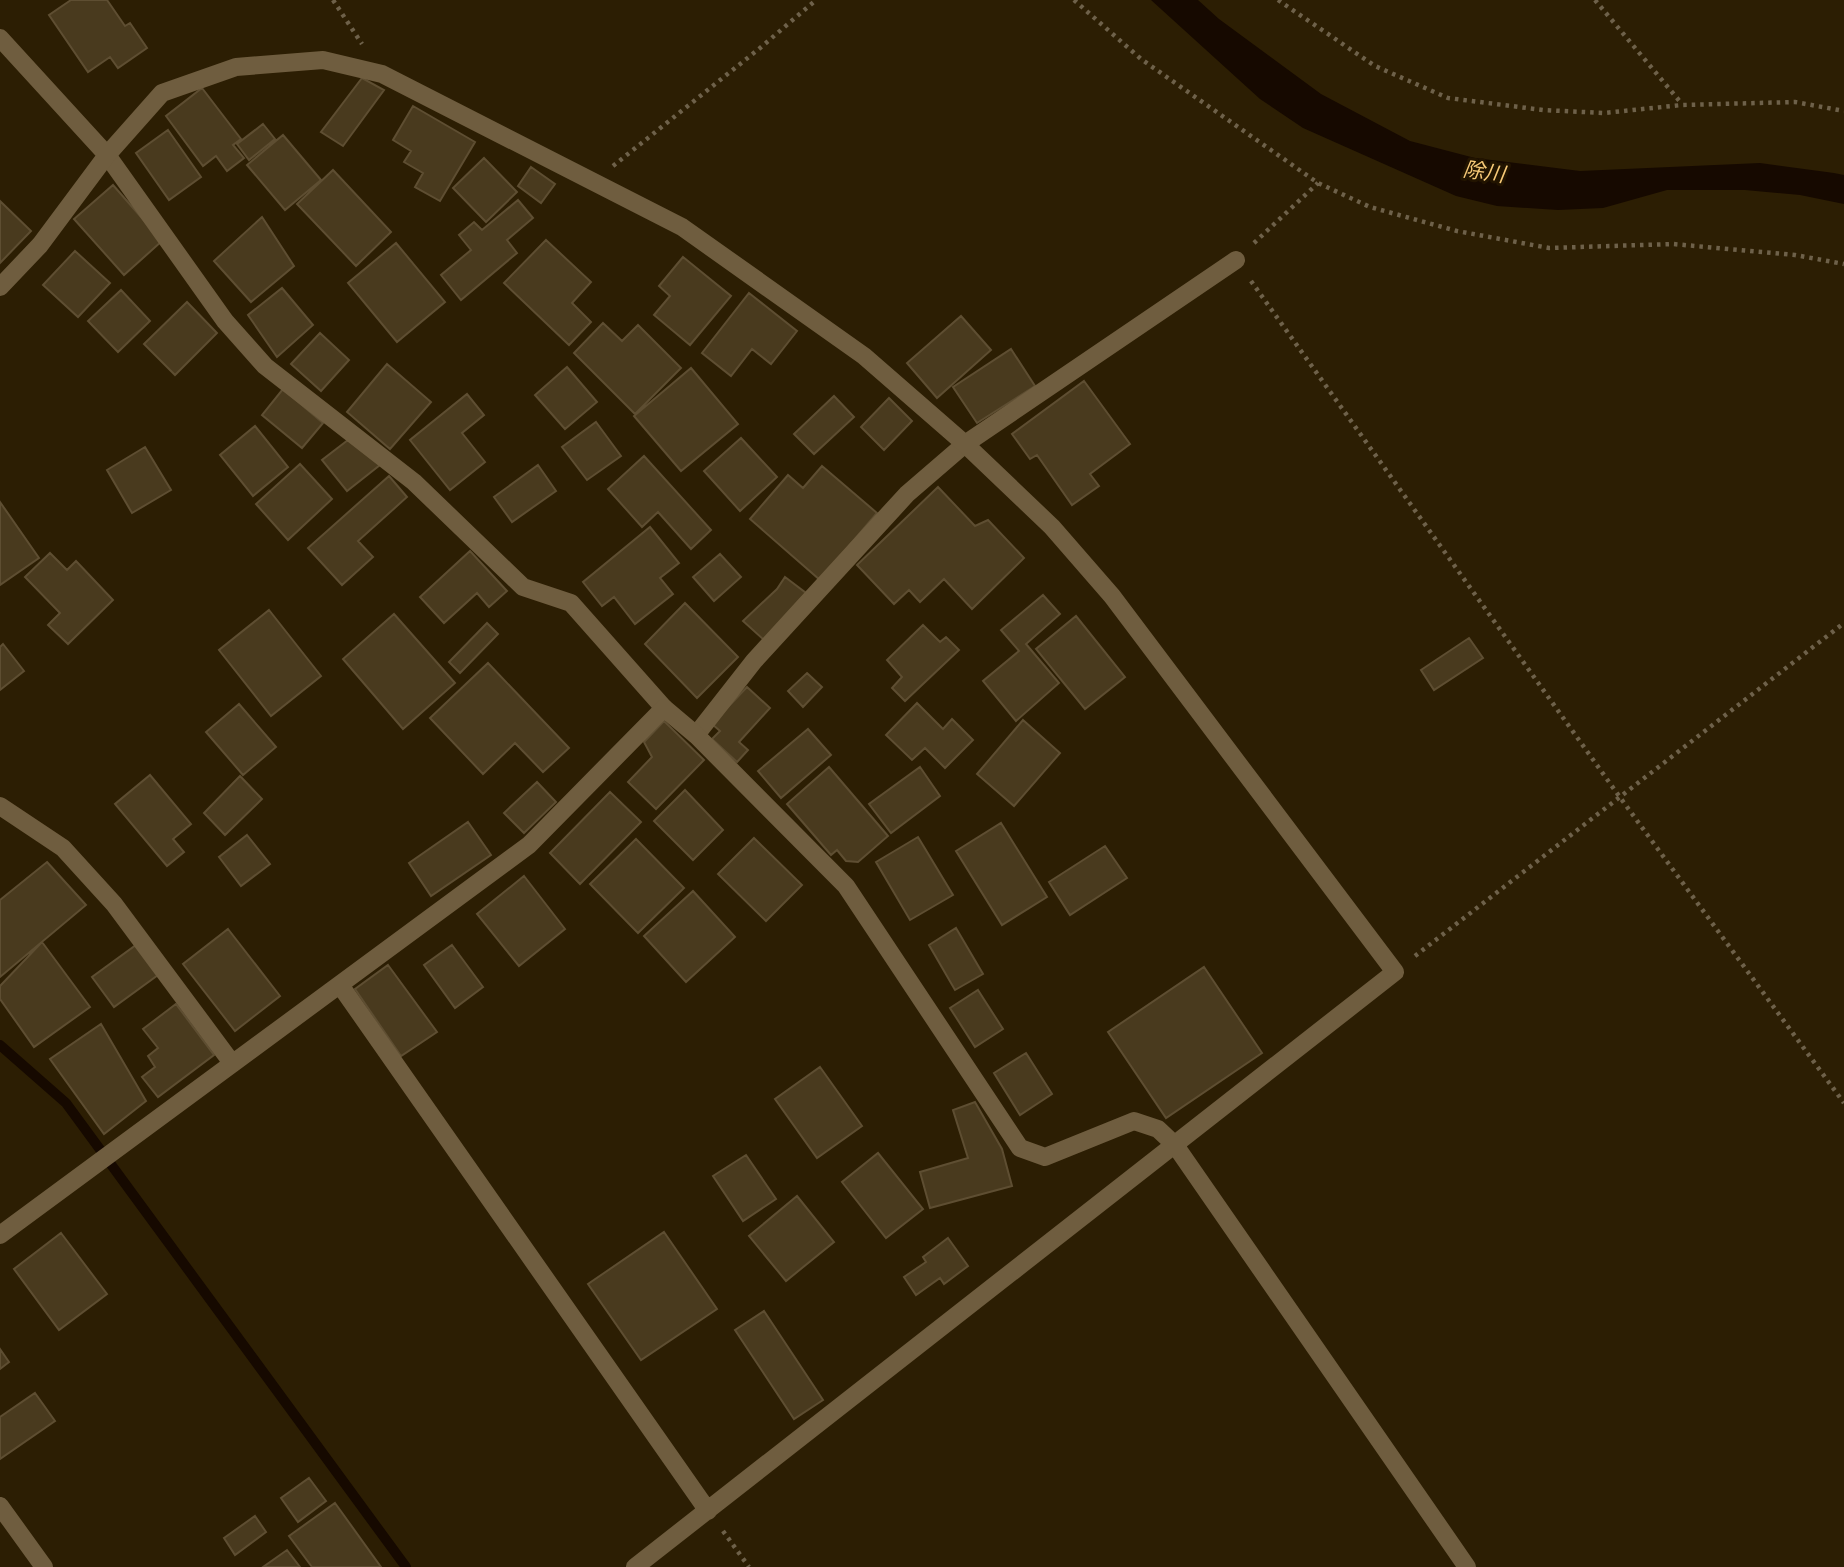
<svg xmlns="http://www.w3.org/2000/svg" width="1844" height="1567" viewBox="0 0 1844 1567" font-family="'DejaVu Sans','Noto Sans JP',sans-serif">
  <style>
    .water { fill: #160900 }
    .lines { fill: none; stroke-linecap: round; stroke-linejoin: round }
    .stream { stroke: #160900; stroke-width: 10 }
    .building { fill: #493a1e; stroke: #5e4e32; stroke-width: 2 }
    .path { stroke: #6e614a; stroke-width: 4.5; stroke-dasharray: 3.5 5; stroke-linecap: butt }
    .service { stroke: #6f5d3f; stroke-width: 18 }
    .minor { stroke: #6f5d3f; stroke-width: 18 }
    .labels { text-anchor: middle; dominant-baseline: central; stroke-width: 6; stroke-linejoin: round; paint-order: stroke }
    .water-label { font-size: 21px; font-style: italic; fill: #f7c977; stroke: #221400 }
  </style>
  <rect width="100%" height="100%" fill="#2c1e03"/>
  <!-- water -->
  <path class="water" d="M1151,0H1198L1219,19L1321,94L1410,141L1475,158L1580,171L1760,163L1834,173L1844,175V204L1800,195L1745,190H1667L1603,208L1558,210L1497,206L1456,196L1303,128L1260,99Z"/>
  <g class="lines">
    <!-- stream -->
    <path class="stream" d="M0,1045L66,1103L406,1567"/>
  </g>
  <!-- building -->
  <path class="building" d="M71,0H107L125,26L130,23L147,48L118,68L110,57L88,72L49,15Z
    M362,78L384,90L343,146L321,132Z
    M202,88L241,139L233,145L244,158L227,171L216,156L203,166L166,116Z
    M413,106L475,142L440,201L415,187L423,173L404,162L411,151L393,140Z
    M263,124L275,139L249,160L237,144Z
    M168,130L201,177L169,200L136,153Z
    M283,135L321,180L285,210L247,165Z
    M484,158L517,192L486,222L453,188Z
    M531,167L555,184L541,203L518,186Z
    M333,170L391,232L356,266L297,204Z
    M113,185L162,241L124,275L74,219Z
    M518,200L533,218L507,240L517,253L461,300L441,275L471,250L459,235L474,222L482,230Z
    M0,201L31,231L0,263Z
    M262,217L294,266L251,302L214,261Z
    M546,240L591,282L572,303L591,322L569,345L504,283Z
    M396,243L445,302L397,342L348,283Z
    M75,251L110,283L78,317L43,285Z
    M683,257L731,296L690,345L654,315L670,296L659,286Z
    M282,288L313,325L277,357L248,315Z
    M121,290L150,321L118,352L88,321Z
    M749,293L797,331L771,364L752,349L731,376L702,353Z
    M187,302L217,333L175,375L144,344Z
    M961,316L991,350L937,398L907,363Z
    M603,323L622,341L638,325L681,368L635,414L574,353Z
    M320,333L349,360L321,391L291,364Z
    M1011,349L1035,386L977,423L953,387Z
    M387,364L431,402L390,449L347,412Z
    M567,367L597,402L565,429L535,395Z
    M691,368L738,424L681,471L634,416Z
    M1084,381L1130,444L1090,474L1099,486L1072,505L1037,455L1030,459L1012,434Z
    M283,389L323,423L302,448L262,415Z
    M467,394L484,415L462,433L485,462L450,490L410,440Z
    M834,396L854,417L814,454L794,434Z
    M889,398L912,421L884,450L861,427Z
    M596,422L621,456L587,480L562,447Z
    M255,426L288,467L253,496L220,455Z
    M741,438L777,477L740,511L704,471Z
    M348,440L380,465L347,491L322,460Z
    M145,447L171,490L132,513L107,470Z
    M644,456L711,530L691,549L658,512L642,527L608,489Z
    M300,464L332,499L288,540L256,504Z
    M538,465L556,491L512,522L494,497Z
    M822,466L877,513L820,580L750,519L788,475L803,488Z
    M389,476L407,497L358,541L373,557L342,585L308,548Z
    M938,487L975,526L988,520L1024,558L972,609L944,579L920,602L909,590L894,604L857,565Z
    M0,502L39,558L0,585Z
    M650,527L679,563L660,578L673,594L635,624L614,597L602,606L583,582Z
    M470,551L507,591L489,607L477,593L444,623L420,597Z
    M50,553L67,570L76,561L113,600L68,644L48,625L60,613L25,577Z
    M720,554L741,577L714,601L693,577Z
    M785,577L806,593L764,640L743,621L777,589Z
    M1043,595L1060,614L1026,644L1059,683L1016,721L983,681L1019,651L1001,630Z
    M685,603L738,657L697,698L645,644Z
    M269,610L321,676L271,716L219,650Z
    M394,614L455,683L403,729L343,659Z
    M1076,616L1125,677L1085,709L1036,649Z
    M487,623L498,634L460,673L449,662Z
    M923,625L940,642L946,637L959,650L905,701L892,688L902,677L887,660Z
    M1469,638L1483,658L1434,690L1421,670Z
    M3,644L24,671L0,690V647Z
    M488,663L569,748L543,772L515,743L483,774L430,718Z
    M807,673L822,687L803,707L788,691Z
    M747,687L770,708L739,742L748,750L737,762L712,739L720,731L712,724Z
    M917,703L943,729L952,719L973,740L945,768L925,748L912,760L886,735Z
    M239,704L276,747L243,775L206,732Z
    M1023,720L1060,753L1014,806L977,774Z
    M664,721L704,760L656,809L628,782L652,757L644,742Z
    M808,729L831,755L781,798L758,771Z
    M829,767L888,836L858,862L846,861L837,850L831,855L787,804Z
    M920,767L940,796L891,833L869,804Z
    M150,775L191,824L173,839L184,852L167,866L115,804Z
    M240,776L262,799L225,835L204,813Z
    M537,782L556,802L524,833L504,813Z
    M685,790L723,830L693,860L654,821Z
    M610,792L641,822L580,884L550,853Z
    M468,822L491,855L431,896L409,863Z
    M1001,823L1047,897L1002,925L956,851Z
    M247,835L270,864L241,886L219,857Z
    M918,837L953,895L910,920L876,862Z
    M754,838L802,885L766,921L718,874Z
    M636,839L684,888L638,933L590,884Z
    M1105,846L1127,878L1070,915L1049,882Z
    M47,862L86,905L0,977V900Z
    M524,876L565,929L519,966L477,914Z
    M693,891L735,937L686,982L644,936Z
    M956,928L983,974L955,990L929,945Z
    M228,929L280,996L235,1031L183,964Z
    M42,942L90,1007L34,1047L0,999V986Z
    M136,945L158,975L114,1007L92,977Z
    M452,945L483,987L455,1008L424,965Z
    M388,965L437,1032L401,1056L355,989Z
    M1204,967L1262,1053L1166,1118L1108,1032Z
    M978,990L1003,1029L975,1047L950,1008Z
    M176,1004L214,1055L158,1097L142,1077L155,1067L148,1056L158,1048L143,1029Z
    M101,1024L146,1101L104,1134L50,1059Z
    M1026,1053L1052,1094L1020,1115L994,1073Z
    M820,1067L862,1126L817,1158L775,1099Z
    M975,1102L1002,1149L1012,1186L930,1208L920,1172L968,1158L953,1110Z
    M878,1153L923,1209L886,1238L842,1182Z
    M746,1155L776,1199L743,1221L713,1176Z
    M797,1196L834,1242L786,1281L749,1236Z
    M664,1232L717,1309L641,1360L588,1284Z
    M61,1233L107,1294L59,1330L14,1269Z
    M948,1238L968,1266L944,1284L940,1278L916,1295L904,1277L926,1262L923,1257Z
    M764,1311L823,1400L794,1419L735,1330Z
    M0,1349L9,1362L0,1369Z
    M35,1393L55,1421L0,1459V1417Z
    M309,1478L326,1501L298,1522L281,1498Z
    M335,1503L381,1567H312L289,1536Z
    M255,1516L266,1532L235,1555L224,1538Z
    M287,1550L300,1567H263Z"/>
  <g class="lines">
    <!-- path -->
    <path class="path" d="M333,0L362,44
      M1074,0L1141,59L1318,183L1370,207L1457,231L1549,248L1673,244L1795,255L1844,264
      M1278,0L1375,66L1448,98L1543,110L1604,113L1682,105L1795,102L1844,111
      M1595,0L1682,104
      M613,166L760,48L816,0
      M1254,243L1318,183
      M1251,281L1619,796L1844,1103
      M1415,956L1844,623
      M723,1531L749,1567"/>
    <!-- service -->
    <path class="service" d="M107,155L225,321L265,366L414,482L523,587L571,603L664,708
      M696,735L754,661L907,494L965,444"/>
    <!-- minor -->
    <path class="minor" d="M0,38L107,155
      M0,287L40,245L107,155L162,93L236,67L323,60L382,74L682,227L864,356L965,444L1052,527L1112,596L1395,972L635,1567
      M965,444L1236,260
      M0,806L63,848L114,904L232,1063
      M340,985L708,1511
      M0,1235L529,845L664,708L696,735L846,886L1020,1148L1045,1157L1134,1121L1158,1129L1175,1145L1467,1567
      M0,1506L44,1567"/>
  </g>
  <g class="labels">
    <!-- water labels -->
    <g class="water-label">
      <text transform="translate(1484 172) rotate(8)">除川</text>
    </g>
  </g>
</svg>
